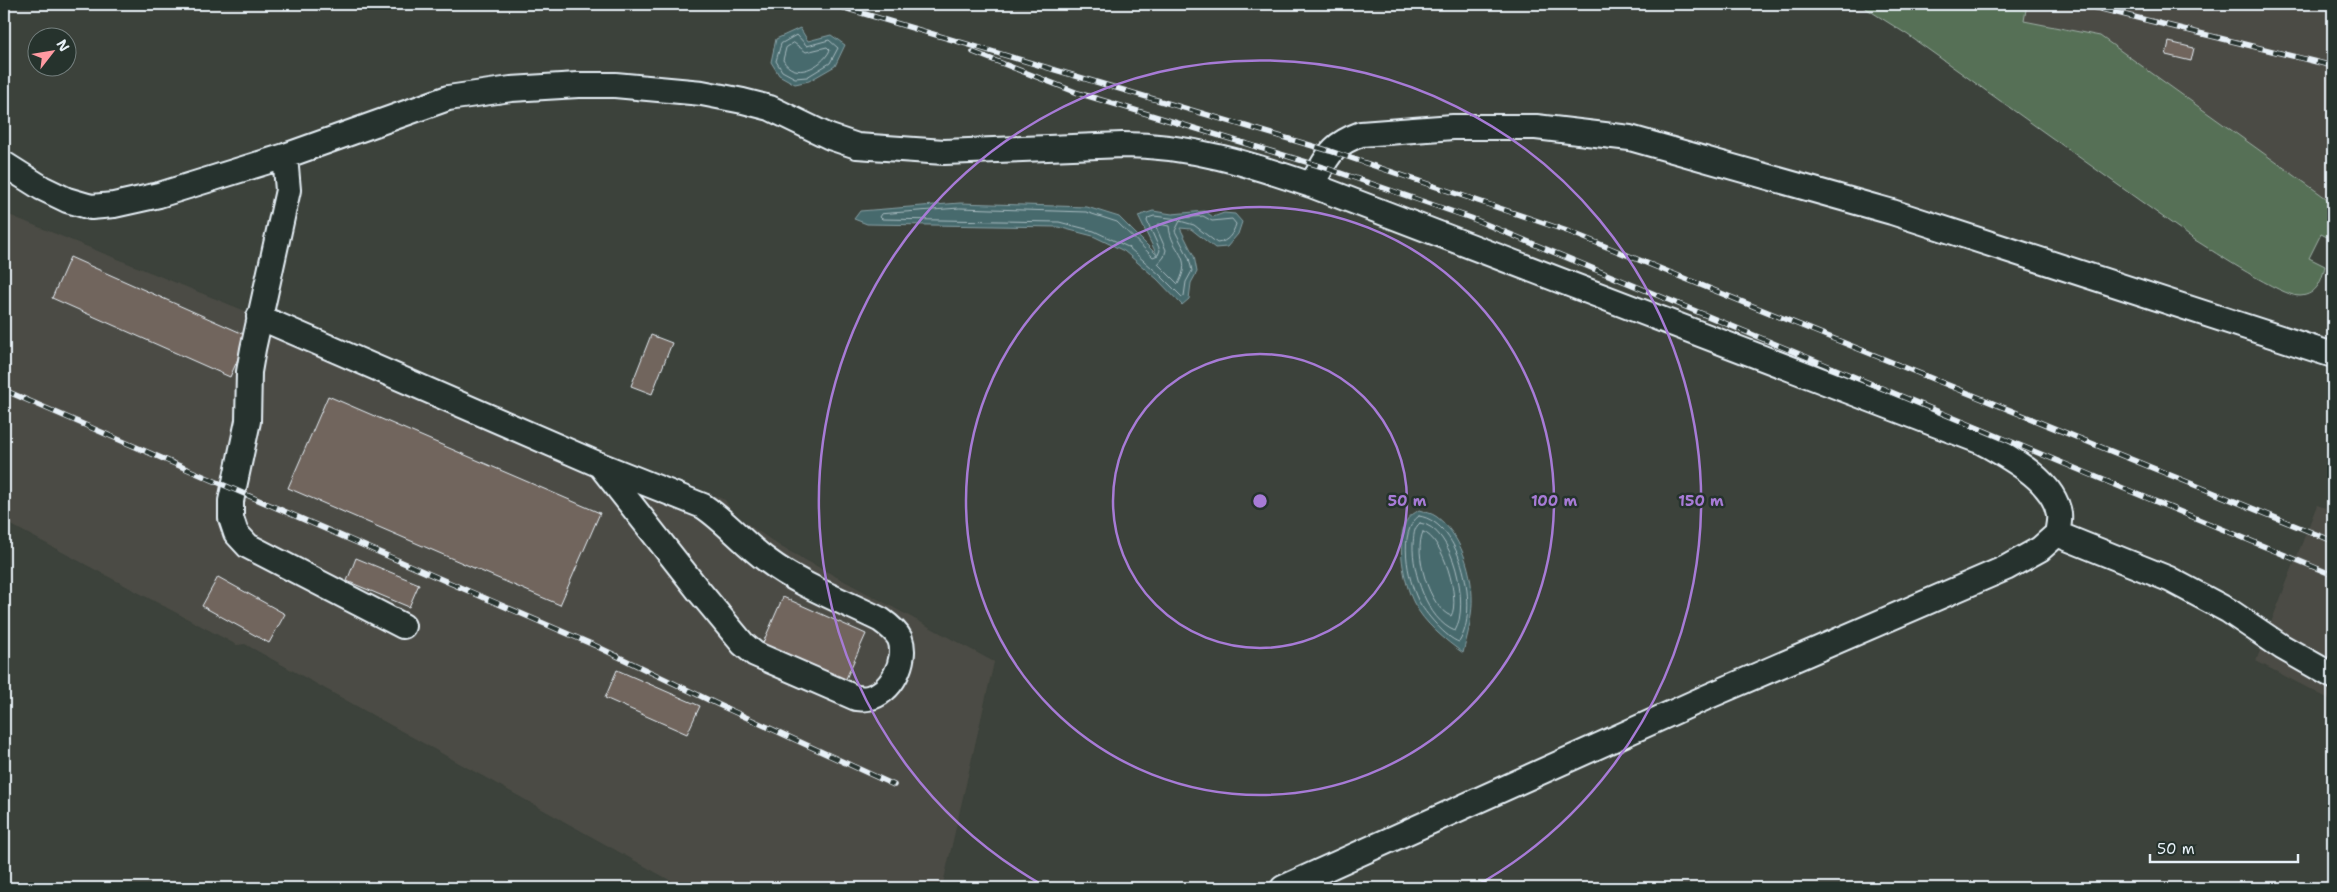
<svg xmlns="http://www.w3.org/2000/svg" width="2337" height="892" viewBox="0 0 2337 892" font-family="'Shantell Sans',sans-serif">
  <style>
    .built { fill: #4c4c45 }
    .green { fill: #567056; stroke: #9fb0a7 }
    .water { fill: #476a6d; stroke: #87a0a5 }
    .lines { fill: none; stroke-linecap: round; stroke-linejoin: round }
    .shore { stroke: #a8bbc0; stroke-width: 1 }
    .building { fill: #71655d; stroke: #e8f1f8 }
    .minor-casing { stroke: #e8f1f8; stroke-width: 28 }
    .minor { stroke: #26332d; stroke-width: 24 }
    .rail-casing { stroke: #e8f1f8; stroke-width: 5.5 }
    .rail { stroke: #26332d; stroke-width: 4; stroke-dasharray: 11; stroke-linecap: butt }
    .ring { fill: none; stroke: #a77bd6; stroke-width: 2.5 }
    .centre { fill: #a77bd6; stroke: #26332d; stroke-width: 2.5 }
    .ring-label { font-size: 15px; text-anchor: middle; font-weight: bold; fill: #a77bd6; stroke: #26332d; stroke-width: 5; stroke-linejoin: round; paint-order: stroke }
  </style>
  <rect width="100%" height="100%" fill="#3c423b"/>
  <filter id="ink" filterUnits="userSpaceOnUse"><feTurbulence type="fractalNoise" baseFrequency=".02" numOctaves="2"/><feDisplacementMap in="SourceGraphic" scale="10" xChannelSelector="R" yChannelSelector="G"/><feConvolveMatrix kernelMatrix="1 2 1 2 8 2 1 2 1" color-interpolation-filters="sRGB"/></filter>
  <g filter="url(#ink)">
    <!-- built -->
    <path class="built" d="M2027,4H2333V203L2100,37L2023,21Z
      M4,213L260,317L725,500L733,514L781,547L994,662L942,888H684L245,644L237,645L4,521Z
      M2317,505L2333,511V701L2256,661Z"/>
    <!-- green -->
    <path class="green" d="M1859,4H2027L2024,21L2100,36L2333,203V240L2321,234L2309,258L2325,266C2322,280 2317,295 2300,296C2282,297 2213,251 2195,240L1908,35Z"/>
    <!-- water -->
    <path class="water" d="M800,28L808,41L831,35L845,45L835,66L809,81L795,84L779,75L771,62L776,39Z
      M960,203L1087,207L1119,217L1157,255L1138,216L1153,211L1172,214L1205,211L1213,217L1224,213L1235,214L1242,222L1238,234L1227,247L1215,248L1191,229L1180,228L1194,256L1197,272L1191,283L1189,299L1182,305L1157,279L1124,251L1093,236L1058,227L867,224L854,219L860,211Z
      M1419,510C1425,512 1432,513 1437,517C1464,537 1476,583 1471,615C1470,628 1466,640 1463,653C1445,640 1424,623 1414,603C1404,584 1395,538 1407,520C1409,516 1415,513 1419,510Z"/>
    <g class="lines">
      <!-- shore -->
      <path class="shore" d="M797,35L807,46L829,40L838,48L830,63L807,77L795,78L782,71L776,61L781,44Z
        M794,43L806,52L827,47L830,50C822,67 794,81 783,60L786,48Z
        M960,208L1086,212L1117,222L1153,257L1158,255L1160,250L1147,221L1148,218L1154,216L1178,219L1180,221L1182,218L1203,216L1212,221L1232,219L1236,224C1233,234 1228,242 1217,243L1194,225L1180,221L1175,231L1189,258L1192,271L1186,282L1184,296L1182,297L1160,275L1128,247L1094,231L1059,222L882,219L880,217L882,214Z
        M1159,224L1169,226C1171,253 1194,255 1178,284L1158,264L1164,257L1166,250L1156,227Z
        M1419,516C1462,522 1480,611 1459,642C1446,638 1425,613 1418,600C1408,580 1397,531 1419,516Z
        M1420,523C1454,527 1470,606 1455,631C1427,620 1412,572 1413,544C1414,537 1413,528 1420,523Z
        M1423,532C1443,537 1461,600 1451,616C1429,608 1413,552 1423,532Z"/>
    </g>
    <!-- building -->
    <path class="building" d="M2169,42L2194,48L2191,61L2166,55Z
      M70,257L248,336L230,377L52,298Z
      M651,335L672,343L652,394L631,386Z
      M328,396L600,513L560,605L288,488Z
      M356,558L419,584L409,607L347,581Z
      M218,577L285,614L269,643L202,606Z
      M783,597L866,634L845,681L762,645Z
      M617,670L700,706L687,734L605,698Z"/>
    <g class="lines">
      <defs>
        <path id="minor" d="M285,156L288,190L253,349L249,372L248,421L231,501V518L236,533L248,546L403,626
          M4,164L42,188L67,200L91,207L114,205L159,195L285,156L448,98L511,89L578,85H615L702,93L743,101L770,108L830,137L857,146L944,152L1123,145C1189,145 1250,164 1311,185L1982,442C2008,457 2054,480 2059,514C2060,520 2058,528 2057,534L2040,549L2006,568L1707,697L1283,888
          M1311,185C1328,158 1328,146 1361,134L1453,127H1536L1630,138L1892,212L2333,355
          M259,317L600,465L703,506C727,522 744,544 768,561C801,586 843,601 881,620C888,625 896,631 900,639C908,660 891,694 868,698C864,699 860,698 856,698L755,654L743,644L699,591L600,465
          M2057,534L2169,579L2229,611L2282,647L2333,676"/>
      </defs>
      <!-- minor casing -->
      <use href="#minor" class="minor-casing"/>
      <!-- minor -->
      <use href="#minor" class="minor"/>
      <defs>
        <path id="rail" d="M831,4L1330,151L1570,232L2333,541
          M2081,4L2333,66
          M973,52L1078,93L1323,167L1471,218L2333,575
          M4,390L596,646L717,704L894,785"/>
      </defs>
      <!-- rail casing -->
      <use href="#rail" class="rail-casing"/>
      <!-- rail -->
      <use href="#rail" class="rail"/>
    </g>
  </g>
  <!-- distance rings -->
  <g class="ring">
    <circle cx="1260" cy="501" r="147"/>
    <circle cx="1260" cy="501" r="294"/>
    <path d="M1046 887A441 441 0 1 1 1474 887"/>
  </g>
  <circle cx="1260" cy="501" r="8" class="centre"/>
  <g class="ring-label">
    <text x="1407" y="506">50 m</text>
    <text x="1554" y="506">100 m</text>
    <text x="1701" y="506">150 m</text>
  </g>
  <!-- margin -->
  <rect width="2337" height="892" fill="none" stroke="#26332d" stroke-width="20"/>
  <rect x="10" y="10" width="2317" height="872" fill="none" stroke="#e8f1f8" stroke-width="2" filter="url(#ink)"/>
  <!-- north arrow -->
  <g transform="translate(52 52) rotate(59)"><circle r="24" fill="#26332d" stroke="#747f7e"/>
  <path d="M0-4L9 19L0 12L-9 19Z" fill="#ff9aa2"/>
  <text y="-8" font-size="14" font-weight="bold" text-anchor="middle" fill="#e8f1f8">N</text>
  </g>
  <!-- scale -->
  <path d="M2150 854v8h148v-8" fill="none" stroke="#e8f1f8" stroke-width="2.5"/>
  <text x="2157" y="854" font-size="15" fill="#e8f1f8" stroke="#26332d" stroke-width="4" paint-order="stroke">50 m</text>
</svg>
